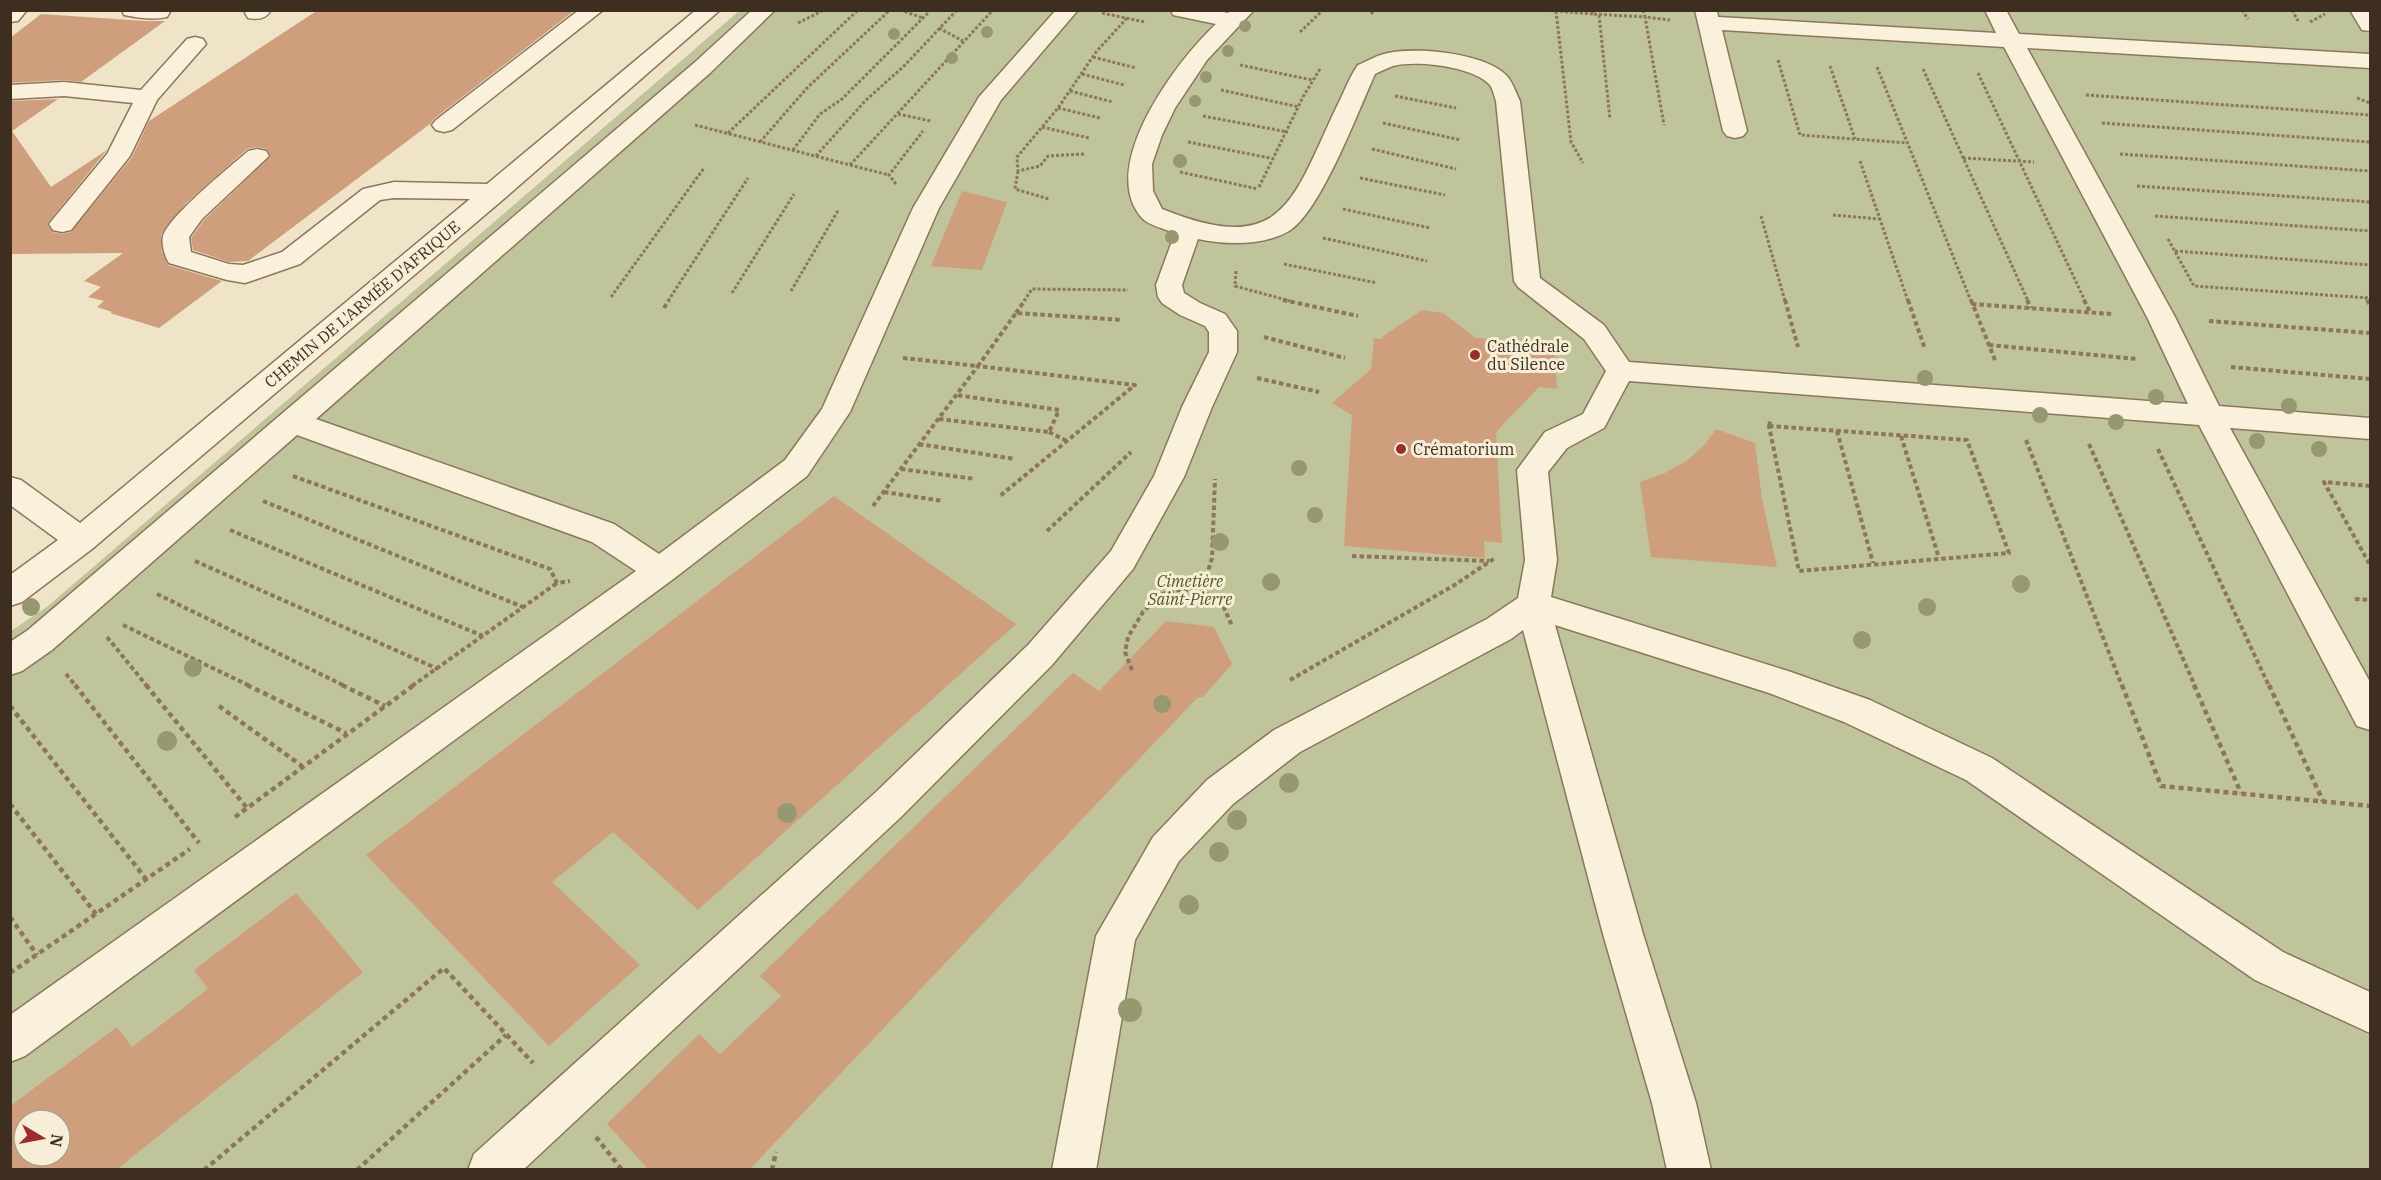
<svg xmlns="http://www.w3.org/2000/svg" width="2381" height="1180" viewBox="0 0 2381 1180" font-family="'IBM Plex Serif',serif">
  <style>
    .cemetery { fill: #bfc49a; fill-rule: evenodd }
    .building { fill: #cf9f7d; fill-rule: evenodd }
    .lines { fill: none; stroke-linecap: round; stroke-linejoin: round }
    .minor-casing { stroke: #8d765c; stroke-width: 3 }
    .path-far2 { stroke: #8d765c; stroke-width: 3; stroke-dasharray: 3 2; stroke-linecap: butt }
    .path-far1 { stroke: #8d765c; stroke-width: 4; stroke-dasharray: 4.5 3; stroke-linecap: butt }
    .path { stroke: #8d765c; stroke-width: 4.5; stroke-dasharray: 5 4; stroke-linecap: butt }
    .minor { fill: #faf1dc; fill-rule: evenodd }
    .tree { fill: #96986f }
    .poi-dot { fill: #9e2a2b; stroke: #f7eed8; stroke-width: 2 }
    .labels { text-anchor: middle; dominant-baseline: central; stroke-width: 6; stroke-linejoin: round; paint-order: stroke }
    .street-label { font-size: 16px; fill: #3d2e20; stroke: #f7eed8 }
    .poi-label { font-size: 16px; fill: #3d2e20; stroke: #f7eed8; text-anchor: start }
    .park-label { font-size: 16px; font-style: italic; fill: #4d5a26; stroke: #f7eed8 }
  </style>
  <rect width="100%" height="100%" fill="#f0e4c8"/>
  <!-- cemetery -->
  <path class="cemetery" d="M739,11H2370V1169L11,1170V631L48,606ZM24,1120H60V1156H24Z"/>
  <!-- building -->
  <path class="building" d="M318,10H575L435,118L430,124L248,261L229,262L193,250L191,238L204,220L271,156L266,149L257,147L247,149L186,203L161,235L162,251L168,265L222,281L159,328L110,313L112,312L97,307L104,301L88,297L101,287L84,281L123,253L10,254V101L58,99L12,131L51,187L107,150L47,224L53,232L62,234L71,232L132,157L149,121Z
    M41,14L145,21H165L81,82L64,80L10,83V38Z
    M962,191L1007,202L982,270L931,266Z
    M1422,310L1443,313L1476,338L1554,344L1557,389L1539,387L1496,432L1502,543L1484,541L1485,558L1344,546L1352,415L1332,403L1371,369L1374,338L1383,339V336Z
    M1716,429L1755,443L1762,499L1777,567L1651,557L1640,482L1665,473L1688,460L1705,444Z
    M834,496L1016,624L698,910L613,832L552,882L640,965L549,1046L366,855Z
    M1166,621L1214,627L1232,664L1202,698L1198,697L749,1170H649L607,1124L699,1034L720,1054L781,996L760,976L1073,673L1099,691Z
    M296,893L363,972L116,1170H10V1106L117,1027L132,1047L208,989L194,970ZM24,1120H60V1156H24Z"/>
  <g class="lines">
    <defs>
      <path id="minor" d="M10,10H27L18,21L10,22Z
        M122,10H169L170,12L167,17C153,20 138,18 124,15Z
        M247,10H271C266,19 258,20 248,18L245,13Z
        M579,10H603L452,130L444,132L436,130L432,125L436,120Z
        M696,10H720L506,197L92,549L22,602L10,606V575L58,540L10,505V477L21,480L80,523L470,199L394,198L380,200L300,264L254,280L245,283L227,280L169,263C165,257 161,244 163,236C170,215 229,168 248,151L257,149L266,151L269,156L202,219L189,237L191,252L229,264L243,265L282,252L363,189L394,182L487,184Z
        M752,10H775L710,73L316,419L614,524L659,554L785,460L822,409L913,208L979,97L1056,10H1078L1001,100L939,208L850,412L807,476L672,580L25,1056L10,1062V1015L636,571L592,542L297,435L52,650L22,671L10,675V642L28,630L694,63Z
        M1171,10H1214L1228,13L1231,10H1254L1207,60L1175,108L1162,135L1152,164L1153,191L1162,209C1286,259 1292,199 1339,102C1345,90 1350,76 1358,65C1368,61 1377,55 1388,53C1418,47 1485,53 1507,76C1513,83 1516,93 1520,101L1540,278L1604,325L1629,362L2188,404L2147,317L2004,47L1722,30L1747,131L1743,136L1735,138L1727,136L1723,131L1695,10H1717L1718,17L1996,33L1985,10H2006L2019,34L2370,54V68L2027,48L2175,317L2219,406L2370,418V439L2230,428L2370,682V730L2357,726L2199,425L1629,381L1604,428L1567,448L1548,472L1557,560L1551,597L1788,671L1870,700L1992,758L2283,952L2370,992V1033L2255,980L1966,780L1844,722L1769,693L1555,625L1643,934L1696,1103L1711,1170H1667L1652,1103L1603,934L1523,630L1511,639L1300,752L1233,804L1179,861L1135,940L1096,1170H1052L1096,936L1153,837L1207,780L1274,730L1487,619L1518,598L1525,560L1517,470L1545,432L1583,414L1606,371L1584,339L1518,287L1514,281L1496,101C1494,96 1493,88 1489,84C1471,66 1416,60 1393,66C1387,68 1381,71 1375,74C1358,111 1321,211 1289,231C1263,246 1226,245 1198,239L1182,285L1184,293L1200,303L1225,314L1237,331V352L1212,407L1184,477L1133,569L1052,665L902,816L523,1170H468L474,1154L876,792L1028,645L1111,551L1154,476L1182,407L1209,352V332L1205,326L1180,315L1162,303L1158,297L1156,285L1175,233C1165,229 1148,225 1142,218C1096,167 1178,59 1216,24L1173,15Z
        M2350,10H2370V31L2362,30Z
        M195,37L203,39L206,44L157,100L130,156L71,230L62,232L53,230L49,224L107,154L133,103L64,96L10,99V85L64,82L141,90L187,39Z"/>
    </defs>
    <!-- minor casing -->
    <use href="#minor" class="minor-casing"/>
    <!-- path-far2 -->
    <path class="path-far2" d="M900,10L923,18
      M1545,10L1593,14
      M1593,10V14L1645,17L1664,125
      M1643,10L1645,17L1670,20
      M2242,10L2248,19
      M2292,10L2298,21
      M1556,11L1571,142L1583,163
      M1102,13L1145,22
      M1371,14L1375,10
      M1599,15L1610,119
      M2310,22L2325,14
      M798,23L824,10
      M939,28L963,41
      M1300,32L1323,10
      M1093,57L1136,68
      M1778,60L1800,135L1908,143
      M1240,65L1312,80
      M1830,66L1855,139
      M1877,67L1971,301
      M1923,69L2028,301
      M1978,73L2085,301
      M1082,74L1124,85
      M1221,90L1299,107
      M1070,91L1113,102
      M2086,95L2370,115
      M1395,96L1456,108
      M2357,98L2370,103
      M1058,108L1100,118
      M898,114L931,121
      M1203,116L1288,132
      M1383,123L1461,140
      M2102,123L2370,142
      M695,125L889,175
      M1042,127L1089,138
      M728,133L858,10
      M760,142L807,88L890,10
      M1188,142L1275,159
      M1372,149L1456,169
      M793,150L820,114L842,99L931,10
      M1084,154L1048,156L1040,166L1018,171L1017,157L1058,108L1096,52L1127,18
      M2120,154L2370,171
      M816,156L865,101L904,66L957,10
      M1963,158L2034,162
      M1860,161L1908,301
      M850,165L993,10
      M1018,171L1015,189L1049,199
      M1180,172L1258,189
      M1360,178L1445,195
      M896,184L889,175L923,131
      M2137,186L2370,202
      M1259,187L1303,97L1320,69
      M1343,209L1430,228
      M1833,215L1880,219
      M1761,216L1785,301
      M2155,216L2370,231
      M1323,238L1427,261
      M2168,239L2194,286L2370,298
      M2175,251L2370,265
      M1284,264L1377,283
      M1236,271L1235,286L1290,301
      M791,291L839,209
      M732,293L794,194
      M611,297L704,168
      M2365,297L2368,301
      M668,301L748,178
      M1024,301L1032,289L1128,290"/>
    <!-- path-far1 -->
    <path class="path-far1" d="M1283,300L1358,316
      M1785,300L1798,347
      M1908,300L1925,349
      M1971,300L1995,360
      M2027,300L2031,308
      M2084,300L2090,312
      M2367,300L2370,305
      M1972,304L2112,314
      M664,308L669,300
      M1016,313L1025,300
      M2209,321L2370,333
      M1264,337L1345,358
      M1989,345L2137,359
      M903,358L978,366L1016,313L1122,320
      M2231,367L2370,379
      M1257,378L1319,392
      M939,419L1049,432L1059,410L956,395
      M1769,426L1967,440L2009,553L1799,571Z
      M1769,426L1771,419
      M1837,431L1873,563
      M1049,432L1067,441
      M1901,436L1939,558
      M2026,440L2122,686
      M919,444L1015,459
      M2089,444L2195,686
      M2158,449L2269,686
      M901,469L975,479
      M293,476L550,569L557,583L570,581
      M2370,486L2324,482L2370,565
      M884,492L943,501
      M263,501L523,607
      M873,506L978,366L1135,385L1000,496
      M230,530L483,636
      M1047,531L1131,452
      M1352,556L1489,561
      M195,561L438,669
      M1202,591L1212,558L1215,479
      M157,594L345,686
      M2355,599L2370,600
      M123,625L250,686
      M107,637L147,686
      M1132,670L1125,652L1128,637L1143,612L1161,594L1183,589L1207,594L1222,603L1232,626
      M66,674L76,686
      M1290,680L1453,586L1495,558
      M412,686L557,583"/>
    <!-- path -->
    <path class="path" d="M75,685L199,843
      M146,685L247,808
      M247,685L346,733
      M342,685L385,706
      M2122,685L2161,786L2370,806
      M2194,685L2241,793
      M2269,685L2323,801
      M10,706L146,879
      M219,706L302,766
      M10,804L96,914
      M235,817L414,685
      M10,917L37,955
      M10,973L190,849
      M596,1137L622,1170
      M204,1170L444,968L533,1063
      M357,1170L506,1035
      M772,1170L776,1152"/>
    <!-- minor -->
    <use href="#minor" class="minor"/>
  </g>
  <!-- trees -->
  <g class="tree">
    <circle cx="1245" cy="26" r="6"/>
    <circle cx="987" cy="32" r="6"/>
    <circle cx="894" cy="34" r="6"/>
    <circle cx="1228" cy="51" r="6"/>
    <circle cx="952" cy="58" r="6"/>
    <circle cx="1206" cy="77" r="6"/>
    <circle cx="1195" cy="101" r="6"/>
    <circle cx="1180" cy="161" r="7"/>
    <circle cx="1172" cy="237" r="7"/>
    <circle cx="1925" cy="378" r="8"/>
    <circle cx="2156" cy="397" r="8"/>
    <circle cx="2289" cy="406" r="8"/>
    <circle cx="2040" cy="415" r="8"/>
    <circle cx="2116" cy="422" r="8"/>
    <circle cx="2257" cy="441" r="8"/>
    <circle cx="2319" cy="449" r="8"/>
    <circle cx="1299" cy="468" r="8"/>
    <circle cx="1315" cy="515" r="8"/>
    <circle cx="1220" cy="542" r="9"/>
    <circle cx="1271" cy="582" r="9"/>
    <circle cx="2021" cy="584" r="9"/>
    <circle cx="31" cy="607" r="9"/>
    <circle cx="1927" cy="607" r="9"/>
    <circle cx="1862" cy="640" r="9"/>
    <circle cx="193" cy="668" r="9"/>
    <circle cx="1162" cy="704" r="9"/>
    <circle cx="167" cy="741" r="10"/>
    <circle cx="1289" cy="783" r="10"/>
    <circle cx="787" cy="813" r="10"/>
    <circle cx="1237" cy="820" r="10"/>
    <circle cx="1219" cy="852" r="10"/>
    <circle cx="1189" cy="905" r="10"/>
    <circle cx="1130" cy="1010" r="12"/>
  </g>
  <!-- markers -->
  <g class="poi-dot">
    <circle cx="1475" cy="355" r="6"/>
    <circle cx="1401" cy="449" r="6"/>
  </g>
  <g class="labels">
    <!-- street labels -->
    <g class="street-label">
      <text transform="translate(362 304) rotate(-40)">CHEMIN DE L'ARMÉE D'AFRIQUE</text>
    </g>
    <!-- poi labels -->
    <g class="poi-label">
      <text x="1487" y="346">Cathédrale<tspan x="1487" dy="18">du Silence</tspan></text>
      <text x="1413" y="449">Crématorium</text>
    </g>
    <!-- park labels -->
    <g class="park-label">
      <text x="1190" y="581">Cimetière<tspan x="1190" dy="18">Saint-Pierre</tspan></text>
    </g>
  </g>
  <!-- border -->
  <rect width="2381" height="1180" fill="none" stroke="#3d2e20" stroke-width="24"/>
  <!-- north arrow -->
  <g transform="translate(42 1138) rotate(100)"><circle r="28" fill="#f7eed8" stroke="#ada18e" stroke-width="1.5"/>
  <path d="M0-4.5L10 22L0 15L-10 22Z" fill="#9e2a2b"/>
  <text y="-9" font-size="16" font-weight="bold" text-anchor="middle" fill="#3d2e20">N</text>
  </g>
</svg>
